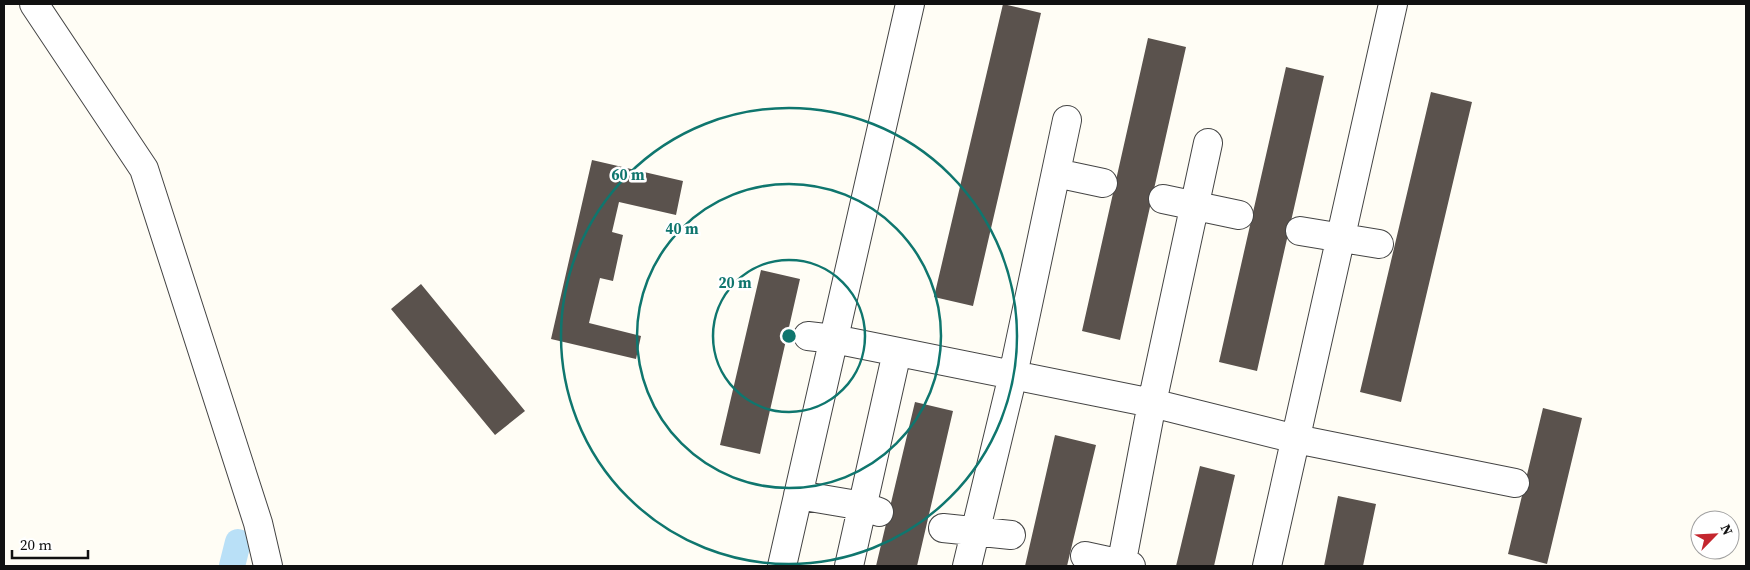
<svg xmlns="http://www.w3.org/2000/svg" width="1750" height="570" viewBox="0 0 1750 570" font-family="'Source Serif 4',serif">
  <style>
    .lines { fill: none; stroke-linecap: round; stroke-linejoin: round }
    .canal { stroke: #b9e0f7; stroke-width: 26 }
    .building { fill: #5a524d }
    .minor-casing { stroke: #444; stroke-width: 30 }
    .minor { stroke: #fff; stroke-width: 28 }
    .ring { fill: none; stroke: #0f766e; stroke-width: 2.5 }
    .centre { fill: #0f766e; stroke: #fff; stroke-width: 2.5 }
    .ring-label { font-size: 15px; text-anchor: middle; font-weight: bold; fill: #0f766e; stroke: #fff; stroke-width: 5; stroke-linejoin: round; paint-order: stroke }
  </style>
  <rect width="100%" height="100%" fill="#fffdf5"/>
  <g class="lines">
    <!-- canal -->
    <path class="canal" d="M232,566L238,542"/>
  </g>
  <!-- building -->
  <path class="building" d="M1003,4L1041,13L973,306L934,297Z
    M1148,38L1186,47L1120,340L1082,331Z
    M1286,67L1324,76L1257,371L1219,362Z
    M1431,92L1472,102L1401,402L1360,392Z
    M592,160L683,181L676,215L619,202L612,232L623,235L613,281L600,278L589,323L641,336L636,359L551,339Z
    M761,270L800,279L760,454L720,445Z
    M421,284L525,411L495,435L391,309Z
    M915,402L953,411L917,566H876Z
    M1543,408L1582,418L1547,564L1508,554Z
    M1055,435L1096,445L1067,566H1025Z
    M1200,466L1235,475L1214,566H1176Z
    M1338,496L1376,504L1363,566H1324Z"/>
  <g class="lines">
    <defs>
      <path id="minor" d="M34,4L144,169L258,523L268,566
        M1056,173L1103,183
        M1163,199L1239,215
        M1300,231L1379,244
        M808,336L834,339L1152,403L1296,439L1515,483
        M798,495L863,506L879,512
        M943,528L1011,535
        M1085,556L1131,566
        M782,566L910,4
        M849,566L897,352
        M967,566L1013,375L1067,120
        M1121,566L1152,403L1208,143
        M1267,566L1393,4"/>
    </defs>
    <!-- minor casing -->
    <use href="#minor" class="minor-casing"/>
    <!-- minor -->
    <use href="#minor" class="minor"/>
  </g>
  <!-- distance rings -->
  <g class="ring">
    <circle cx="789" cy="336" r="76"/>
    <circle cx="789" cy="336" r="152"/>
    <circle cx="789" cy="336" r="228"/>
  </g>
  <circle cx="789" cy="336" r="8" class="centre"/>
  <g class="ring-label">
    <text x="628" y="180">60 m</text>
    <text x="682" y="234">40 m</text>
    <text x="735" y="288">20 m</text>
  </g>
  <!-- border -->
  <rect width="1750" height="570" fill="none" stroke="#111111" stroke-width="10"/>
  <!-- north arrow -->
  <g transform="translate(1715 535) rotate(66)"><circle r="24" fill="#ffffff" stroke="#a0a0a0"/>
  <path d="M0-4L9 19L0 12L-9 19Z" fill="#c4262e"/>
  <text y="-8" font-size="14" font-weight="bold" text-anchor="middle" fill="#111111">N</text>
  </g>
  <!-- scale -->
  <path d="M12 550v8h76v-8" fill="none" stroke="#111111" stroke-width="2.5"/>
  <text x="20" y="550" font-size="15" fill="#111111" stroke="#ffffff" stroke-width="4" paint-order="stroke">20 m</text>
</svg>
